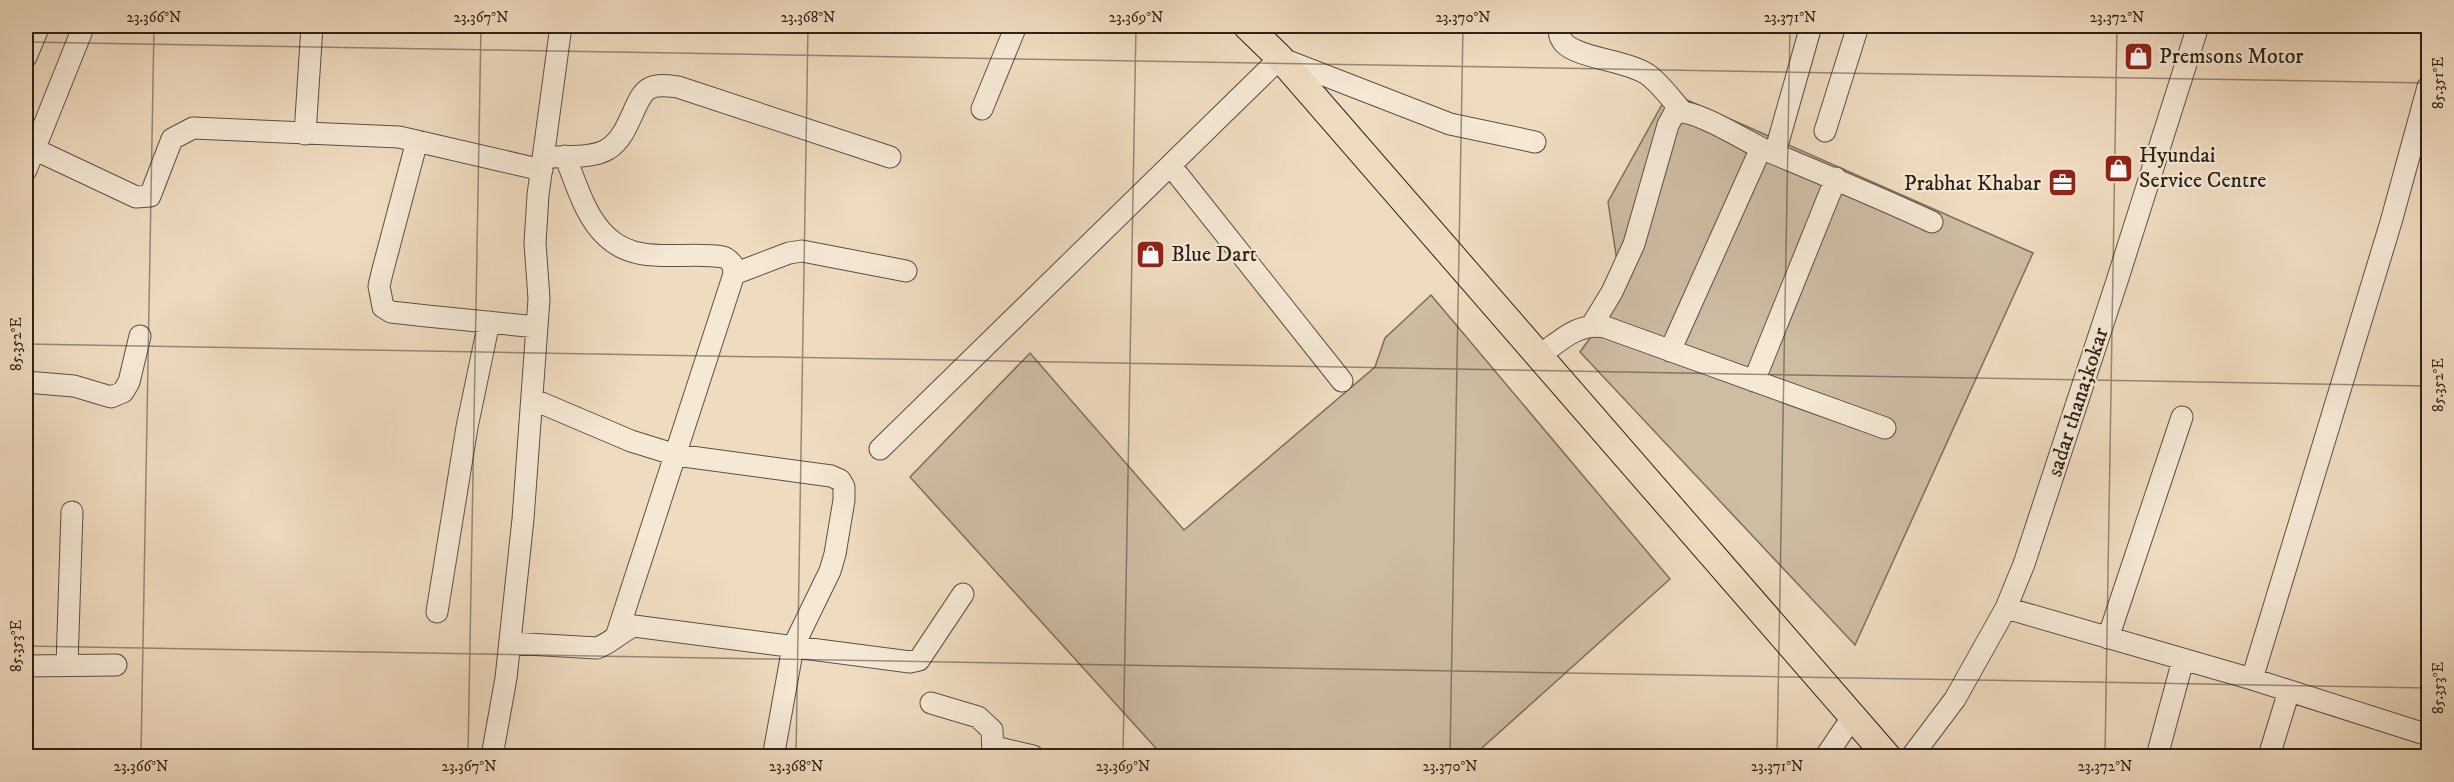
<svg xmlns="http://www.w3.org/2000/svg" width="2454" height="782" viewBox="0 0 2454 782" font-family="'IM FELL DW Pica',serif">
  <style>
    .green { fill: #cebca3; stroke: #7c6f5e; stroke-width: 1.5 }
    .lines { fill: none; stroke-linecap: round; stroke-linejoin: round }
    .minor-casing { stroke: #5c5042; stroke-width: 23 }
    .major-casing { stroke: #2b2218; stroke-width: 29 }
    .minor { stroke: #f5e8d5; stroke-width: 21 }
    .major { stroke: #efdbbf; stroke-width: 27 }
    .ticks { fill: none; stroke: #2b2218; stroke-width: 1.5; stroke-opacity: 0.45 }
    .labels { text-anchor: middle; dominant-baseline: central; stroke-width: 4.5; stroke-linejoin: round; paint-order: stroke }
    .poi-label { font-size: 22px; fill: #2b2218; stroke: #f5e8d5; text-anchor: start }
    .street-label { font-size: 22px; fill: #2b2218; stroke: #f5e8d5 }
    .neatline { fill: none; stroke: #2b2218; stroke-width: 2 }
    .ticks-label { font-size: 15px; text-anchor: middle; fill: #2b2218 }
  </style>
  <rect width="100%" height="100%" fill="#efdbbf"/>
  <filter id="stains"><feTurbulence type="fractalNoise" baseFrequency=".00333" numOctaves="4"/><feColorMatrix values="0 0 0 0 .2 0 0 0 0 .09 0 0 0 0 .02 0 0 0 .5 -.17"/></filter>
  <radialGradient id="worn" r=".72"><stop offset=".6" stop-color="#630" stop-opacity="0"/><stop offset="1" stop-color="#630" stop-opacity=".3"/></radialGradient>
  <!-- green -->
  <path class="green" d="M1669,92L2033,253L1855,645L1580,352L1622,294L1608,202Z
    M1431,295L1670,579L1473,756H1163L910,477L1030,353L1184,530L1375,367L1385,338Z"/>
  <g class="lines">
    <defs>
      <path id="minor" d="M1559,26C1559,32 1559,37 1564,43C1578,58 1625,60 1647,74C1660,83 1671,99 1682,111
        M26,57L39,26
        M982,109L1016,26
        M1825,131L1858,26
        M305,134L312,26
        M417,141L382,273L379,286L383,307L391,312L427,316L537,327
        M34,149L136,197L150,196L172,139L193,128L399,137L542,170
        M1775,153L1811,26
        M565,156C576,183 585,217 607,237C639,267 685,250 723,257C728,258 730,262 733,265L734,274L616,637
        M553,157C569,156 594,158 608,149C631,135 634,95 650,88C658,84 669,86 678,87L890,157
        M1171,166L1342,381
        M26,170L83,28L78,26
        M734,274L789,253L802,251L906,271
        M1592,325L1612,292L1634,244L1668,125L1675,112C1696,109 1742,139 1763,149C1820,173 1876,196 1932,222
        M1670,351L1761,148
        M1539,356C1560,341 1578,322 1605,327L1885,428
        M1754,381L1836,178
        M26,382L74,386L111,397L123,392L129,382L140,336
        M532,399L631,441L676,455L831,476L840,480L844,487V500L835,554L830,571L793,647L774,752
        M880,449L1280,58L1450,124L1535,142
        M2006,608L2252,679L2428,735
        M437,612L467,427L489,322
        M2108,638L2182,417
        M510,643L597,648C611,643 620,632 634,626L910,662L919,660L963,594
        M67,665L72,512
        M26,666L116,665
        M2252,679L2391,222L2428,87
        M931,703L978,717L992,730L993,753
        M492,756L506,678L523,519L539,299L535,243L538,195L561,26
        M991,756L999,748L1033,756
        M1826,756L1853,716
        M1912,756L1955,699L2006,608L2024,564L2117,281L2198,26
        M2157,756L2183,660
        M2269,756L2289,691"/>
      <path id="major" d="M1247,26L1280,58L1887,756"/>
    </defs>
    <!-- minor casing -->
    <use href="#minor" class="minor-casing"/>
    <!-- major casing -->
    <use href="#major" class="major-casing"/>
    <!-- minor -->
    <use href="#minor" class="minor"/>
    <!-- major -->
    <use href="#major" class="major"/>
  </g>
  <!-- ticks -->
  <path class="ticks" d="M26,42L2428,83M26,344L2428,386M26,646L2428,688M141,756L154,26M468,756L481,26M796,756L808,26M1123,756L1136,26M1450,756L1463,26M1777,756L1790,26M2105,756L2117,26"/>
  <!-- icons -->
  <defs>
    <symbol id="shop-square" viewBox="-11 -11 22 22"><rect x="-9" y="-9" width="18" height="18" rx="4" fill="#8f2418" stroke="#f5e8d5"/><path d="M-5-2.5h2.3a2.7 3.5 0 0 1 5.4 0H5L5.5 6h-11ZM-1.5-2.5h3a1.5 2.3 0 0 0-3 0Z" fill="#fff"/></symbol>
    <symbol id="office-square" viewBox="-11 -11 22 22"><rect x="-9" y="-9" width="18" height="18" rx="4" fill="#8f2418" stroke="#f5e8d5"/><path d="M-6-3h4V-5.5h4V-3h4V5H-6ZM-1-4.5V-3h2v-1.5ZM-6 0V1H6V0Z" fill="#fff"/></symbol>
  </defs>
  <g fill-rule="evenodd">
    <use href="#shop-square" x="2122" y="40" width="33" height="33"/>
    <use href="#shop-square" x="2102" y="152" width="33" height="33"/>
    <use href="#office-square" x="2046" y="166" width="33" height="33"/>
    <use href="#shop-square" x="1134" y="238" width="33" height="33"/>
  </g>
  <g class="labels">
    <!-- poi labels -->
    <g class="poi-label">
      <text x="2159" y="56">Premsons Motor</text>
      <text x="2139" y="155">Hyundai<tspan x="2139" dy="25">Service Centre</tspan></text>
      <text x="2041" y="183" text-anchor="end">Prabhat Khabar</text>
      <text x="1171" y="254">Blue Dart</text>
    </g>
    <!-- street labels -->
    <g class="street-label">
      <text transform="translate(2078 402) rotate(-72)">sadar thana;kokar</text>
    </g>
  </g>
  <!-- margin -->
  <rect width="2454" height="782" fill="none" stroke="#efdbbf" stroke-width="66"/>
  <rect x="33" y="33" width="2388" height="716" class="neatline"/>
  <g class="ticks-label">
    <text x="154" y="22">23.366°N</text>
    <text x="481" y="22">23.367°N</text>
    <text x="808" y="22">23.368°N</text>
    <text x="1136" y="22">23.369°N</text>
    <text x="1463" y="22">23.370°N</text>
    <text x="1790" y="22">23.371°N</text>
    <text x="2117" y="22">23.372°N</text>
    <text transform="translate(2438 83) rotate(-90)" y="5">85.351°E</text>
    <text transform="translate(16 344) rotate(-90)" y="5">85.352°E</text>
    <text transform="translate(2438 385) rotate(-90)" y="5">85.352°E</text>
    <text transform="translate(16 646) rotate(-90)" y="5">85.353°E</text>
    <text transform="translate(2438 688) rotate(-90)" y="5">85.353°E</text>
    <text x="141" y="771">23.366°N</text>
    <text x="469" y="771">23.367°N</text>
    <text x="796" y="771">23.368°N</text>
    <text x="1123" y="771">23.369°N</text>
    <text x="1450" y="771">23.370°N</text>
    <text x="1777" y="771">23.371°N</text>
    <text x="2105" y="771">23.372°N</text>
  </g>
  <rect width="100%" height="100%" filter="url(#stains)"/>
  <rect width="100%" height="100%" fill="url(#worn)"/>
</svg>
